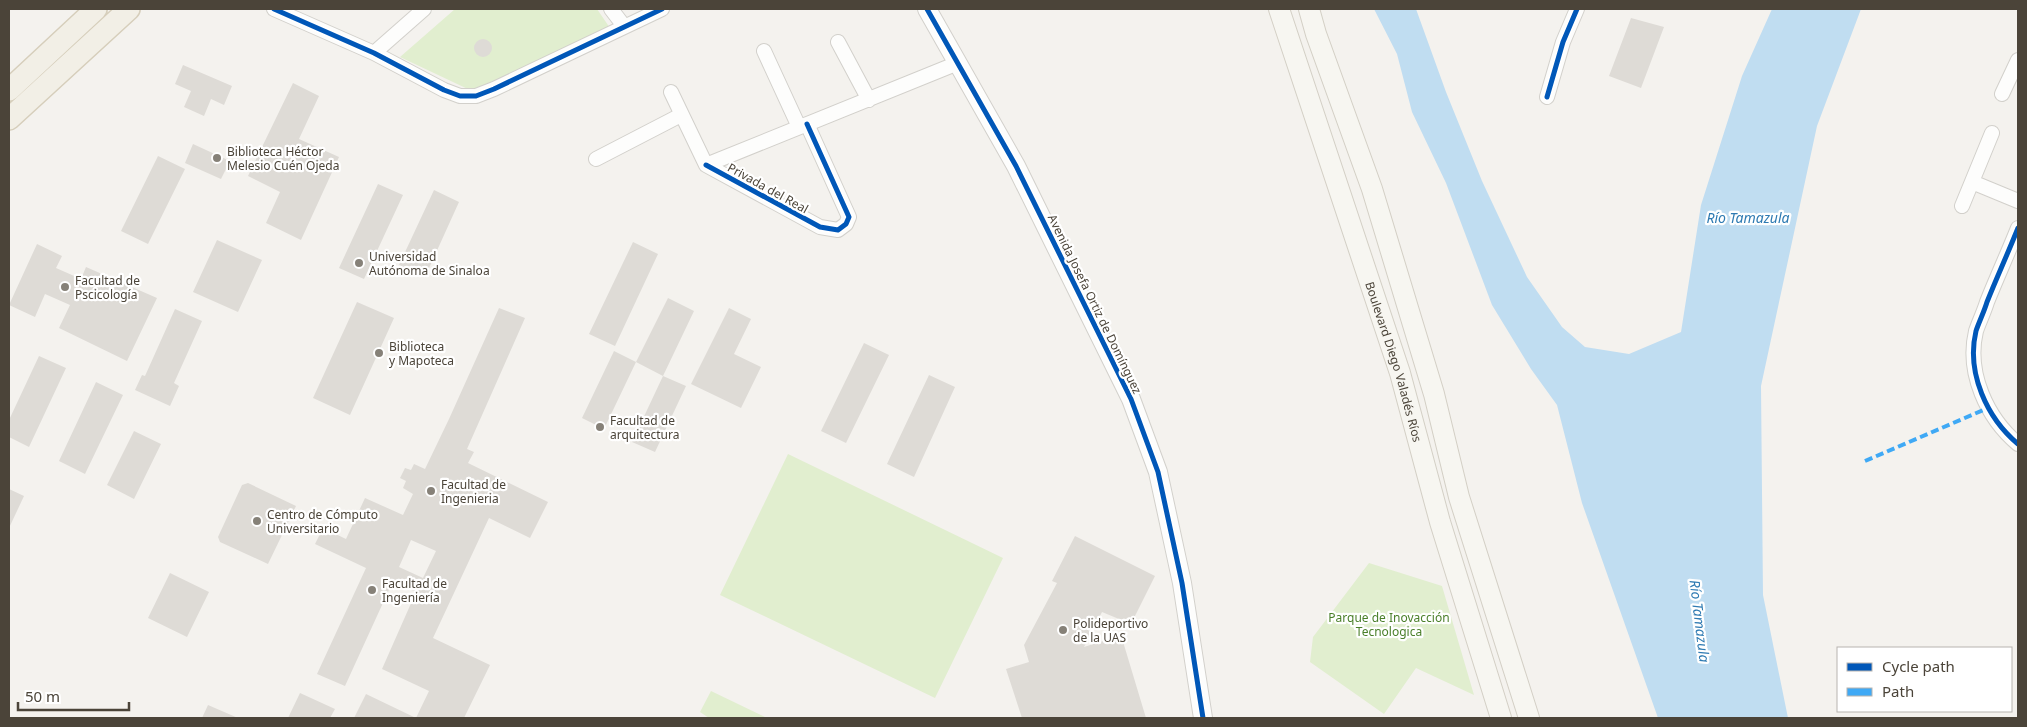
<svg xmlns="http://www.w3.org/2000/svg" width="2027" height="727" viewBox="0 0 2027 727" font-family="'Noto Sans',sans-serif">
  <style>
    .green { fill: #e1eecf }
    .water { fill: #c0ddf1 }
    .building { fill: #dedbd6; fill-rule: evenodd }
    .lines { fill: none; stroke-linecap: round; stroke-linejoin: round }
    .minor-casing { stroke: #d2d0cb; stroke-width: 16 }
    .tertiary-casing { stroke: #d2d0cb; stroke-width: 20 }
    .secondary-casing { stroke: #d3cfc5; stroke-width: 22 }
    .primary-casing { stroke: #d6cebb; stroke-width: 24 }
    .minor { stroke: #fdfdfc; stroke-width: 14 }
    .tertiary { stroke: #fdfdfc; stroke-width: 18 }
    .secondary { stroke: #f7f6f1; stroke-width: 20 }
    .primary { stroke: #f2efe6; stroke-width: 21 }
    .quiet { stroke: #3fa9f5; stroke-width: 4; stroke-dasharray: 8 4; stroke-linecap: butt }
    .cycleway-casing { stroke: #fff; stroke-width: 8 }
    .cycleway { stroke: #0057b8; stroke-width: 5 }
    .poi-dot { fill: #868178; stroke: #fff; stroke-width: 2 }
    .labels { text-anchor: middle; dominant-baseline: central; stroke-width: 4.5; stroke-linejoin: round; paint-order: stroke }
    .poi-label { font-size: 12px; fill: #4b4439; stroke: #fff; text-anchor: start }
    .street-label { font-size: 12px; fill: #4b4439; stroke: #fff }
    .park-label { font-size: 12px; fill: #4a7f2a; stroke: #fff }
    .water-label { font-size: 14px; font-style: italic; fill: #2e7ab2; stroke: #fff }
  </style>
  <rect width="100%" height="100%" fill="#f4f2ee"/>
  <!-- green -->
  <path class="green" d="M455,9H597L610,28L472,91L400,57Z
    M788,454L1003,558L935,698L720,595Z
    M1369,563L1442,586L1474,695L1416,668L1384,714L1310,662L1313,637Z
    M711,691L767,718H709L700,712Z"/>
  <!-- water -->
  <path class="water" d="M1374,9H1416L1446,92L1482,181L1527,277L1562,327L1585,347L1629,354L1681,332L1701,205L1742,76L1772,9H1861L1817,126L1761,386L1763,595L1788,718H1658L1582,503L1557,405L1531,369L1492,305L1446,183L1412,112L1397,54Z"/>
  <!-- building -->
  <path class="building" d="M1631,18L1664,27L1641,88L1609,76Z
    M474 48a9 9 0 1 1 18 0a9 9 0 1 1-18 0Z
    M183,65L232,86L224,105L211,99L204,116L184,107L191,91L175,84Z
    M293,83L319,96L299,139L339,157L301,240L266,223L280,192L248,176Z
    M193,144L230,161L221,179L185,163Z
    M158,156L185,169L148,244L121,231Z
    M378,184L403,195L364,279L339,268Z
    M434,190L459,202L425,277L399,265Z
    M217,240L262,260L238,312L193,292Z
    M633,242L658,254L615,346L589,334Z
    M37,244L62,256L56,268L81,279L86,267L157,298L127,361L59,328L70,305L45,294L35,317L9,305Z
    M668,298L694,311L663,376L636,362Z
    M357,302L394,318L350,415L313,398Z
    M499,308L525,318L467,449L474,452L468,463L548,502L530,538L489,518L433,638L490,665L464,718H354L366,694L416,718L429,691L382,669L416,592L393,581L345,686L317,674L366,568L315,544L323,528L346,539L365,498L403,515L413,494L403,488L406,481L400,478L405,468L411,470L414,464L425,469L449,419ZM411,540L436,551L423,578L399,567Z
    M729,308L751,319L734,354L761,367L741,408L691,384Z
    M175,309L202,321L174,383L179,386L170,406L135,390L142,375L145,376Z
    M864,343L889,355L846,443L821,431Z
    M614,351L636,362L604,429L582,418Z
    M39,356L66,368L29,447L9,437V420Z
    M929,375L955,387L914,477L887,464Z
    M663,376L686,386L655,452L632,442Z
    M96,382L123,395L85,474L59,461Z
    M134,431L161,444L134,499L107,485Z
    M248,483L296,506L268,564L220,542L218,537L242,485Z
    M9,489L24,496L9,528Z
    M1075,536L1155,576L1131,624L1102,612L1084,647L1121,635L1146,718H1022L1006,669L1029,662L1024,645L1057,583L1052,581Z
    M170,573L209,592L187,637L148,618Z
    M300,693L335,709L330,718H288Z
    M208,705L238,718H202Z"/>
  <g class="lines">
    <defs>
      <path id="minor" d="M274,9L374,53L444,90L460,96H476L494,89L662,9
        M611,9L624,26
        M838,42L869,100
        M764,51L799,127
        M374,53L424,9
        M671,92L706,165
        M2002,94L2018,60
        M1547,97L1563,42L1577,9
        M596,159L681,115
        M706,165L958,63
        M706,165L820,227L838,230L846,224L849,217L807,124
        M1972,182L2018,201
        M1962,206L1992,133
        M2018,228C2008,253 1997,277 1987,302C1984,312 1979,322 1976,331C1966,373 1987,418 2018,444"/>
      <path id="tertiary" d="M927,9L1016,166L1131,399L1158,472L1182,583L1203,718"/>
      <g id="secondary">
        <path id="s1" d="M1279,9L1400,373L1440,522L1501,718"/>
        <path d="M1309,9L1316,34L1372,189L1434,394L1459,497L1529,718"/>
      </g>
      <path id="primary" d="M9,90L96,9
        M9,119L129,9"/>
    </defs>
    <!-- minor casing -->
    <use href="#minor" class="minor-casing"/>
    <!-- tertiary casing -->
    <use href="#tertiary" class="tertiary-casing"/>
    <!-- secondary casing -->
    <use href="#secondary" class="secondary-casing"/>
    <!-- primary casing -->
    <use href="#primary" class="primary-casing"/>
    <!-- minor -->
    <use href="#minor" class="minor"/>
    <!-- tertiary -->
    <use href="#tertiary" class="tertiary"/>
    <!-- secondary -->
    <use href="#secondary" class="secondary"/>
    <!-- primary -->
    <use href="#primary" class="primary"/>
    <!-- quiet -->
    <path class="quiet" d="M1865,461L1988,408"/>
    <defs>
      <path id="cycleway" d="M274,9L374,53L444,90L460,96H476L494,89L662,9
        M927,9L1016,166L1131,399L1158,472L1182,583L1203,718
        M1547,97L1563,42L1577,9
        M706,165L820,227L838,230L846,224L849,217L807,124
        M2018,228C2008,253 1997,277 1987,302C1984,312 1979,322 1976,331C1966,373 1987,418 2018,444"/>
    </defs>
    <!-- cycleway casing -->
    <use href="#cycleway" class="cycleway-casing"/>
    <!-- cycleway -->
    <use href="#cycleway" class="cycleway"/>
  </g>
  <!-- markers -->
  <g class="poi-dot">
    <circle cx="217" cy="158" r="5"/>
    <circle cx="359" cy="263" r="5"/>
    <circle cx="65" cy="287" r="5"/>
    <circle cx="379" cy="353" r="5"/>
    <circle cx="600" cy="427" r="5"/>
    <circle cx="431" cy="491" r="5"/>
    <circle cx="257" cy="521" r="5"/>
    <circle cx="372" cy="590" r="5"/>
    <circle cx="1063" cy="630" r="5"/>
  </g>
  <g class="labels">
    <!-- poi labels -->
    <g class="poi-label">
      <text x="227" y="151">Biblioteca Héctor<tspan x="227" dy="14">Melesio Cuén Ojeda</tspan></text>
      <text x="369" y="256">Universidad<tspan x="369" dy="14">Autónoma de Sinaloa</tspan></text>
      <text x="75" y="280">Facultad de<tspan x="75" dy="14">Pscicología</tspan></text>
      <text x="389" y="346">Biblioteca<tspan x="389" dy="14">y Mapoteca</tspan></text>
      <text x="610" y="420">Facultad de<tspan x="610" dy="14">arquitectura</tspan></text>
      <text x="441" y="484">Facultad de<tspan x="441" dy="14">Ingenieria</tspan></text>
      <text x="267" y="514">Centro de Cómputo<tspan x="267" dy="14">Universitario</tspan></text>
      <text x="382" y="583">Facultad de<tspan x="382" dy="14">Ingeniería</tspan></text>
      <text x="1073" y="623">Polideportivo<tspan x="1073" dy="14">de la UAS</tspan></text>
    </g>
    <!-- street labels -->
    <g class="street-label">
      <text transform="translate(768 188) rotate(29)">Privada del Real</text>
      <text transform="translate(1095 304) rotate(64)">Avenida Josefa Ortiz de Domínguez</text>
      <text stroke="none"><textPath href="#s1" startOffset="371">Boulevard Diego Valadés Ríos</textPath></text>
    </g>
    <!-- park labels -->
    <g class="park-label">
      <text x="1389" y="617">Parque de Inovacción<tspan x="1389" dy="14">Tecnologica</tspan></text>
    </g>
    <!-- water labels -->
    <g class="water-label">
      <text x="1748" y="217">Río Tamazula</text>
      <text transform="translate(1700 621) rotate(83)">Río Tamazula</text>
    </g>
  </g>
  <!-- border -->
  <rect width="2027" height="727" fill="none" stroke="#4b4439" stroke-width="20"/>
  <!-- legend -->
  <rect x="1837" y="647" width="175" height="65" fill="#ffffff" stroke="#b7b4b0"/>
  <rect x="1847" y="663" width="25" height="8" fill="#0057b8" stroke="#b7b4b0"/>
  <text x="1882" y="672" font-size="15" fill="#4b4439">Cycle path</text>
  <rect x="1847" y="688" width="25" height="8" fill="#3fa9f5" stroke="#b7b4b0"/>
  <text x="1882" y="697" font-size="15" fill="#4b4439">Path</text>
  <!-- scale -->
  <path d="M18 702v8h111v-8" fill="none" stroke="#4b4439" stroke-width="2.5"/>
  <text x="25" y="702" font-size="15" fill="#4b4439" stroke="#ffffff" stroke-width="4" paint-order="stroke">50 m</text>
</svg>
